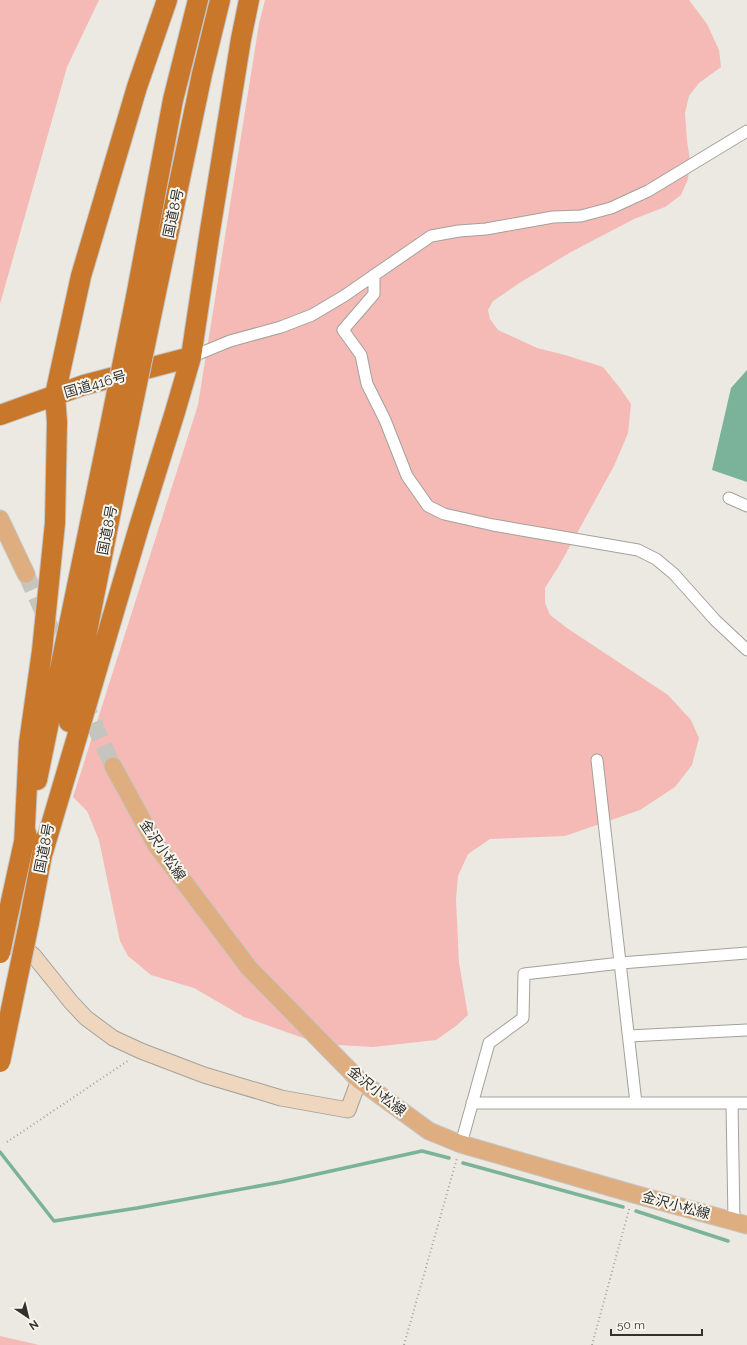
<svg xmlns="http://www.w3.org/2000/svg" width="747" height="1345" viewBox="0 0 747 1345" font-family="Raleway,'Noto Sans JP',sans-serif">
  <style>
    .green { fill: #f5bab5 }
    .water { fill: #7ab399 }
    .lines { fill: none; stroke-linecap: round; stroke-linejoin: round }
    .stream { stroke: #7ab399; stroke-width: 3.5 }
    .primary-tunnel { stroke: #c6c4be; stroke-width: 17; stroke-dasharray: 17 8; stroke-linecap: butt }
    .street-casing { stroke: #a3a19b; stroke-width: 13 }
    .secondary-casing { stroke: #a3a19b; stroke-width: 17 }
    .primary-casing { stroke: #c5c5c4; stroke-width: 19 }
    .highway-casing { stroke: #c5c5c4; stroke-width: 22 }
    .path { stroke: #a3a29c; stroke-width: 2; stroke-dasharray: 1 3; stroke-linecap: butt }
    .street { stroke: #fff; stroke-width: 11 }
    .secondary { stroke: #efd6bf; stroke-width: 15 }
    .primary { stroke: #dfae80; stroke-width: 17 }
    .highway { stroke: #c9782b; stroke-width: 20 }
    .highway-bridge-casing { stroke: #c5c5c4; stroke-width: 22; stroke-linecap: butt }
    .highway-bridge { stroke: #c9782b; stroke-width: 20 }
    .labels { text-anchor: middle; dominant-baseline: central; stroke-width: 4; stroke-linejoin: round; paint-order: stroke }
    .street-label { font-size: 14px; fill: #31312e; stroke: #f8f6ef }
  </style>
  <rect width="100%" height="100%" fill="#ebe9e2"/>
  <!-- green -->
  <path class="green" d="M0,0H99L67,67L0,304Z
    M265,0H689L707,24L719,50L721,67L699,83L689,96L685,113L687,141L690,160L688,179L681,195L665,207L634,219L571,252L521,282L493,301L488,310L490,319L498,330L537,348L565,355L603,367L620,388L631,404L628,433L614,466L560,564L545,588V603L550,615L567,628L668,695L691,720L699,738L692,765L675,787L640,810L565,836L490,839L468,854L458,876L456,899L459,963L468,1015L456,1026L436,1040L373,1047L320,1044L244,1017L194,988L151,975L128,956L120,941L99,840L87,811L73,797L198,405L259,24Z
    M0,1336L39,1345H0Z"/>
  <!-- water -->
  <path class="water" d="M747,370V482L712,470L731,388Z"/>
  <g class="lines">
    <!-- stream -->
    <path class="stream" d="M0,1152L54,1221L137,1208L281,1182L422,1151L449,1158
      M463,1163L623,1207
      M636,1211L728,1241"/>
    <!-- primary-tunnel -->
    <path class="primary-tunnel" d="M26,574L65,660
      M83,700L113,766"/>
    <defs>
      <path id="street" d="M374,275V294L343,330L361,355L367,384L385,420L407,476L428,506L444,514L493,525L638,550L656,559L674,574L715,620L747,650
        M191,357L230,341L281,327L312,315L344,296L431,236L459,231L486,229L553,217L581,216L611,208L648,191L747,131
        M729,498L747,506
        M597,760L636,1103
        M629,1036L747,1030
        M472,1103H747
        M732,1103L734,1221
        M461,1144L489,1043L523,1018L524,974L621,963L747,953"/>
      <path id="secondary" d="M0,928L12,937L34,956L71,1002L86,1018L113,1038L141,1051L204,1075L281,1098L348,1110L359,1080"/>
      <path id="primary" d="M0,519L26,574
        M113,766L156,845L249,968L359,1080L429,1131L461,1144L634,1194L747,1225"/>
      <path id="highway" d="M136,297L173,100L198,0
        M154,302L202,74L220,0
        M0,415L84,385L191,357
        M69,722L125,441
        M37,780L108,436
        M24,845L29,743L42,651L55,523L57,422L55,395L81,276L137,87L167,0
        M43,852L139,527L175,412L191,357L209,237L241,39L249,0
        M8,915L26,833
        M29,923L45,839"/>
    </defs>
    <!-- street casing -->
    <use href="#street" class="street-casing"/>
    <!-- secondary casing -->
    <use href="#secondary" class="secondary-casing"/>
    <!-- primary casing -->
    <use href="#primary" class="primary-casing"/>
    <!-- highway casing -->
    <use href="#highway" class="highway-casing"/>
    <!-- path -->
    <path class="path" d="M7,1142L129,1060
      M404,1345L457,1158
      M592,1345L630,1206"/>
    <!-- street -->
    <use href="#street" class="street"/>
    <!-- secondary -->
    <use href="#secondary" class="secondary"/>
    <!-- primary -->
    <use href="#primary" class="primary"/>
    <!-- highway -->
    <use href="#highway" class="highway"/>
    <defs>
      <path id="highway-bridge" d="M108,436L136,297
        M125,441L154,302
        M0,953L8,915
        M0,1062L29,923"/>
    </defs>
    <!-- highway-bridge casing -->
    <use href="#highway-bridge" class="highway-bridge-casing"/>
    <!-- highway-bridge -->
    <use href="#highway-bridge" class="highway-bridge"/>
  </g>
  <g class="labels">
    <!-- street labels -->
    <g class="street-label">
      <text transform="translate(173 213) rotate(-78)">国道8号</text>
      <text transform="translate(95 384) rotate(-16)">国道416号</text>
      <text transform="translate(107 530) rotate(-79)">国道8号</text>
      <text transform="translate(44 848) rotate(-79)">国道8号</text>
      <text transform="translate(163 850) rotate(56)">金沢小松線</text>
      <text transform="translate(377 1091) rotate(39)">金沢小松線</text>
      <text transform="translate(676 1205) rotate(15)">金沢小松線</text>
    </g>
  </g>
  <!-- north arrow -->
  <g transform="translate(28 1317) rotate(145)" stroke="#f8f6ef" stroke-width="3" paint-order="stroke">
  <path d="M0-3L7 15L0 10L-7 15Z" fill="#31312e"/>
  <text y="-6" font-size="11" font-weight="bold" text-anchor="middle" fill="#31312e">N</text>
  </g>
  <!-- scale -->
  <path d="M611 1329v6h91v-6" fill="none" stroke="#31312e" stroke-width="2"/>
  <text x="617" y="1329" font-size="12" fill="#31312e" stroke="#f8f6ef" stroke-width="3" paint-order="stroke">50 m</text>
</svg>
